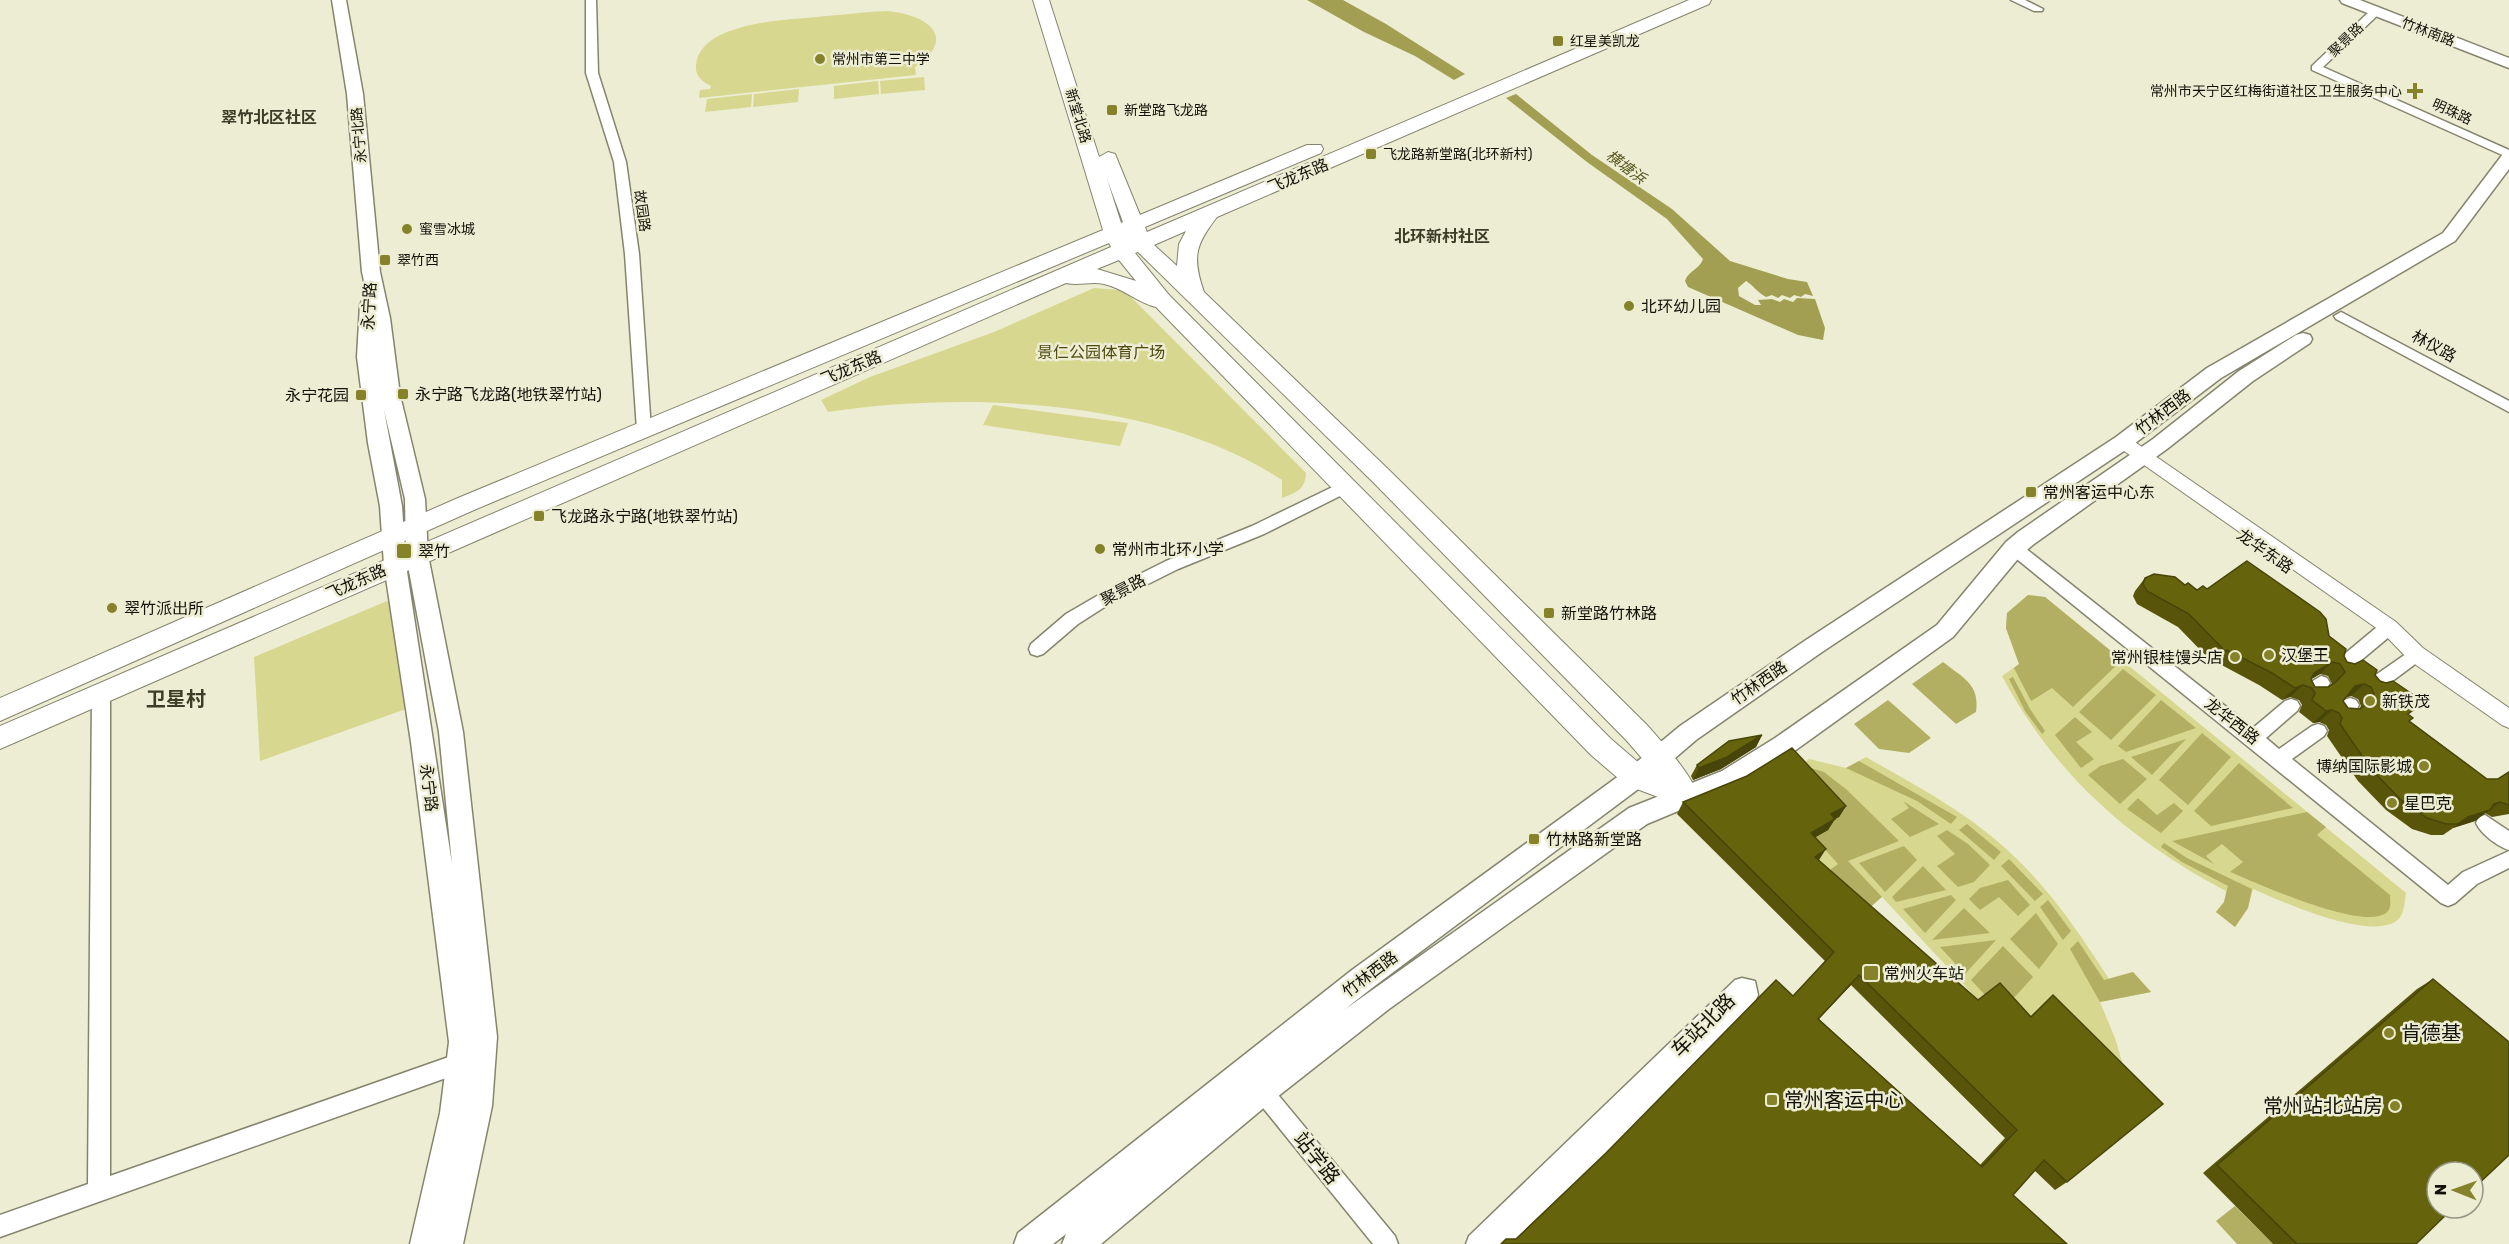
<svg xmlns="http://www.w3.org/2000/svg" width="2509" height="1244" viewBox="0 0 2509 1244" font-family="Rubik,'Noto Sans SC',sans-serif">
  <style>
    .green { fill: #d8d78f }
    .forest { fill: #b2af62 }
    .water { fill: #a29f52 }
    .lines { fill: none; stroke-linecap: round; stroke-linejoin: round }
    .minor-casing { stroke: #85856e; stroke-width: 3 }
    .tertiary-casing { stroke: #85856e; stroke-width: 2 }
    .secondary-casing { stroke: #85856e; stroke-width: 3 }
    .primary-casing { stroke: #85856e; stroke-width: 2 }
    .minor { fill: #fff; fill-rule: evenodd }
    .tertiary { fill: #fff; fill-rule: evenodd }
    .secondary { fill: #fff; fill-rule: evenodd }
    .primary { fill: #fff; fill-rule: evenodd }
    .wall { fill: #58550b; fill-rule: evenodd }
    .shaded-wall { fill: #474509 }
    .building { fill: #66630d; stroke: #474509; stroke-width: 1.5; fill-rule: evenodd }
    .poi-dot { fill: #86822a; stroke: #ededd4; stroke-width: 2 }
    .labels { text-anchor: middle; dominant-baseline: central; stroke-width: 5; stroke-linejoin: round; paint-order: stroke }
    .far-street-label { font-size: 14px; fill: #121209; stroke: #ededd4 }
    .far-poi-label { font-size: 14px; fill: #121209; stroke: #ededd4; text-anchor: start }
    .far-water-label { font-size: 15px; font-style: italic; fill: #56541b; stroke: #ededd4 }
    .far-quarter-label { font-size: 16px; font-weight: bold; fill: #3c3c27; stroke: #ededd4 }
    .street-label { font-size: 16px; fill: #121209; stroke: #ededd4 }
    .poi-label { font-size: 16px; fill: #121209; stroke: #ededd4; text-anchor: start }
    .park-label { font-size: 16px; fill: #4d4b0f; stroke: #ededd4 }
    .quarter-label { font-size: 20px; font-weight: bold; fill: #3c3c27; stroke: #ededd4 }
    .near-street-label { font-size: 20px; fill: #121209; stroke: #ededd4 }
    .near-poi-label { font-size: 20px; fill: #121209; stroke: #ededd4; text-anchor: start }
  </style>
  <rect width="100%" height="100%" fill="#ededd4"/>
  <!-- green -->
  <path class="green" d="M887,11C923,14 961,35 915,67L916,75L699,98L700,90L710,89L711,86C701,81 695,76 696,65C700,22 786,20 817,17C840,15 863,12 887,11Z
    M924,77L925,90L881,94L880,81Z
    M878,81L879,94L834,99V86Z
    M799,89L798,102L753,107L754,94Z
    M752,94L751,107L705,112L707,99Z
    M1094,288L1121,290L1130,296L1306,473C1305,490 1297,492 1282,498V480C1159,399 970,391 828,412L821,400L870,377L994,332Z
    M993,405L1128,423L1120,446L983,425Z
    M2028,595L2045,597L2406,893C2404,903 2405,916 2395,922C2363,939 2283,902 2253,889L2248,908L2235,927L2216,912L2224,902L2226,891C2129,840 2054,774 2002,676L2019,664L2006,628L2007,613Z
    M387,601L396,603L406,709L260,761L254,657Z
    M1866,757C1913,784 1963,810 2004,847C2047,885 2079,932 2109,979L2133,972L2151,992L2100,1002L2115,1038L2127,1079L1993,1016L1882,897L1726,822L1809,759L1846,768Z"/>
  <!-- forest -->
  <path class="forest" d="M2028,595L2045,597L2122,660L2073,707L2052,688L2031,701L2014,668L2019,664L2006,628L2007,613Z
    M1943,662C1963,678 1980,684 1976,712L1956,724L1912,684Z
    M2123,669L2156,695L2111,740L2079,712Z
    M2013,677L2030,709L2045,731L2042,734L2025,711L2009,679Z
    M1888,700L1931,738L1909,753L1879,749L1854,724Z
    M2161,700L2196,728L2126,752L2118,746Z
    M2075,717L2092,732L2076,742L2094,759L2081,768L2055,735Z
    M2202,733L2231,757L2188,805L2159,780Z
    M2186,739L2152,775L2131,757Z
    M2123,759L2147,779L2120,804L2088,775L2100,766Z
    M1859,761L1957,817L1951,824L1917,801L1846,768Z
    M2239,763L2293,808L2211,826L2194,811Z
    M1801,765L1824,772L1847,790L1899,841L1848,861L1882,897L1867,910L1819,878L1838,864L1821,845L1794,862Z
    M2138,798L2157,815L2174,803L2183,811L2161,833L2127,809Z
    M1903,801L1939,824L1910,837L1891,819L1909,808Z
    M2307,812L2326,827L2317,835L2390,895C2390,902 2392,908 2386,913C2362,931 2257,883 2230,872L2243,862L2222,844L2206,856L2214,864L2172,841Z
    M1967,824L2001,852L1994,860L1959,830Z
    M1947,830L1968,844L1990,865L1974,882L1958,887L1937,866L1955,854L1937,836Z
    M2164,843L2187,858L2252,889L2248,908L2235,927L2216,912L2224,902L2228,886L2182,862L2161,847Z
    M1904,846L1917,860L1885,892L1859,863Z
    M2009,859L2043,894L2035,901L2001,866Z
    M1923,866L1946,890L1896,902L1892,897Z
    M2008,880L2030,905L2018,916L1999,897L1980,910L1969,899L1980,888Z
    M1951,895L1956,900L1925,933L1903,909Z
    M2048,900L2071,931L2063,940L2040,907Z
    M1964,908L1990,933L1932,940Z
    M2036,913L2058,944L2039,969L2010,939Z
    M1996,940L1965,974L1940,947Z
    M2078,941L2104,980L2133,972L2151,992L2100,1002L2070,949Z
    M2003,946L2033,977L2001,1012L1971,980Z
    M2235,1206L2273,1244H2237L2216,1221Z"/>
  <!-- water -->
  <path class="water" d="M1307,0H1343L1386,24L1465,74L1454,80L1415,56L1364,32Z
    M1516,94L1592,155L1672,209L1730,261L1788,279L1807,282L1813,296L1805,294L1801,297L1794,295L1790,298L1782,295L1778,298L1772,295L1766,297C1758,293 1754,286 1746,281L1738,288L1739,296L1755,305H1761L1758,300L1772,299L1780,302L1784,299L1793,302L1797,298L1815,299L1825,328L1823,340L1798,335L1688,287L1685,281C1688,271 1700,269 1703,259L1667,219L1587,162L1506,98Z"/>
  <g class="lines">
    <defs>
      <path id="minor" d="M586,0H596L598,73L626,162L639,254L651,430L644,435L637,430L625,254L614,162L586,73Z
        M2011,0H2025L2043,9L2042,11H2034Z
        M2376,8L2381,11L2380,13L2323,67L2509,150V158L2312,70V66L2372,9Z
        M2341,312L2509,401V412L2336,319L2334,316Z
        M1347,480L1352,482L1355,486L1352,490L1264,534L1178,569L1114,601L1078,624L1043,654L1037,656L1031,654L1029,649L1031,644L1066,614L1102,593L1166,561L1252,526Z
        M2014,542L2020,544L2253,728L2285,701L2291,699L2297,701L2300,706L2297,711L2266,738L2279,749L2312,726L2318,724L2324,726L2327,731L2324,736L2292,759L2448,885L2463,872L2509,851V868L2477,884L2455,903L2448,906L2441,903L2008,552L2006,548L2008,544Z
        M2389,620L2395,622L2397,627L2395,632L2347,672L2341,674L2335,672L2333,667L2335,662L2383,622Z
        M2416,647L2422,649L2424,654L2422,659L2379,691L2373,693L2367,691L2364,686L2367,681Z
        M2321,676L2327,678L2330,683C2325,693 2313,701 2303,697L2300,692L2303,687Z
        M101,688L107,690L110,695V1176L460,1053L467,1056L470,1063L467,1070L460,1073L0,1237V1215L88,1184L92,695L95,690Z
        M2350,698L2356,700L2359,705C2354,715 2346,722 2335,718L2332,713L2344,700Z
        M2485,815L2509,831V850C2497,846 2481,834 2476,823L2479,817Z
        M1742,978L1755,981L1758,995L1755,1002L1599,1160L1510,1244H1466L1469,1236L1735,980Z
        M1258,1076L1265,1079L1395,1236L1398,1244H1373L1251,1093L1248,1086L1251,1079Z"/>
      <path id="tertiary" d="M2123,436L2129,438L2396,622L2423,648L2509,708V728L2502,725L2409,660L2382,632L2117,446L2114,442L2117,438Z"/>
      <path id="secondary" d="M332,0H346L363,94L380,272L390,318L400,395L425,499L428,555L463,732L497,1037L492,1106L463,1244H410L440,1113L449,1042L411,742L384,565L380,506L368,443L357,357L360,305L362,301L368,299L362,272L347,94ZM384,410L405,499L406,555L439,732L452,864L406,565L402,506Z
        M2340,0H2360L2509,58V68L2342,3Z
        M2509,153V169L2455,241L2221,378L2130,447L1822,652L1696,740L1645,784L1372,988L1344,1010L1629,808L1722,771L1775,738L1937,625L2006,542L2018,532L2153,439L2239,371L2296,335L2303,333L2310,335L2312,339L2310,343L2253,381L2167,449L2034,544L2022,554L1953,637L1793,752L1740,785L1647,824L1389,1009L1272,1101L1101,1244H1062L1066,1234L1053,1244H1014L1018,1233L1352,970L1627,770L1680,726L1806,640L2116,437L2207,368L2443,233L2503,154Z"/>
      <path id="primary" d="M1033,0H1049L1099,157L1108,152L1115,154L1140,215L1307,145H1321L1323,149L1321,153L1145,227L1147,232L1689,0H1711L1709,4L1217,217C1195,245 1192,258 1204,292L1389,470L1647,725C1666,747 1686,768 1699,795L1695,804L1685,807L1626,785L1591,755L1156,307C1138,303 1123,288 1104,284C1091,281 1079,286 1066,283L0,749V726L1111,247L1109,243L474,510L0,721V698L458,498L1103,230ZM1107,179L1123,222L1121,223ZM1186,231L1179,244L1177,266L1154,245ZM1138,252L1373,482L1627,741L1653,771L1646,769L1611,739L1169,295L1135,253ZM1119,260L1136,281L1097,269Z"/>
    </defs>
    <!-- minor casing -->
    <use href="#minor" class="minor-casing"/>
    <!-- tertiary casing -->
    <use href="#tertiary" class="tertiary-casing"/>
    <!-- secondary casing -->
    <use href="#secondary" class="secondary-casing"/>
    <!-- primary casing -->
    <use href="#primary" class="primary-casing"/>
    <!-- minor -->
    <use href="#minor" class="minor"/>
    <!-- tertiary -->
    <use href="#tertiary" class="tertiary"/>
    <!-- secondary -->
    <use href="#secondary" class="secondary"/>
    <!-- primary -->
    <use href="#primary" class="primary"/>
  </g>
  <!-- wall -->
  <path class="wall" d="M2145,578L2185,585L2197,590L2207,589L2329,636L2344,656L2347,662L2375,675L2409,715L2410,721L2487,779H2498L2509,772V814L2492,817L2485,813L2475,821L2453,828L2443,835H2431L2412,829L2386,810L2358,781L2327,736L2329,730L2326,725L2319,722L2313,723L2299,712L2302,705L2299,700L2290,697L2282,700L2259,685L2216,662L2213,663L2178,627L2137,604L2133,596L2135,591ZM2320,674L2328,676L2332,684L2331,685L2328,687H2315L2311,679ZM2351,696L2358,699L2361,706L2359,709L2348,708L2343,701L2346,697Z
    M1762,735L1756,747L1721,769L1693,780L1691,776L1697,765Z
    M1683,802L1846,806L1839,817L1835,819L1828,830L1815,837L1818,861L1978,1000L2031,1016L2053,995L2067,1182L2055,1190L2034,1170L1516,1239L1793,996L1825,961L1677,814ZM1851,985L2005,1138L1980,1165L1819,1019Z
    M2433,979L2416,1244H2273L2203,1173L2417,989Z"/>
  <!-- shaded-wall -->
  <path class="shaded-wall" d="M2227,650L2216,662L2213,663L2225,651Z
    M2332,662L2320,674L2302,685L2314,673Z
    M2364,684L2351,696L2342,698L2355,686Z
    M2303,685L2290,697L2282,700L2295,688Z
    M2332,710L2319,722L2313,723L2326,711Z
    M1762,735L1756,747L1721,769L1693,780L1699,768Z
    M2500,802L2475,821L2453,828L2443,835L2468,817L2494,804Z
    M1846,806L1839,817L1823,825L1831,814Z
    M1835,819L1828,830L1804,844L1811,833Z
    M1826,849L1819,860L1815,857Z
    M1859,975L1851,985L1810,1028L1818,1019Z"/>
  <!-- building -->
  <path class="building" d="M2247,561L2320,612L2326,619L2329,636L2346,649L2344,656L2347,662L2355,664L2363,660L2377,670L2375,675L2380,681L2386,683L2393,681L2424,702L2408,714L2413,718L2409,721L2487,779H2498L2509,772V805L2500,802L2494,804L2490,810L2468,817L2458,824H2446L2427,818L2400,799L2372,770L2340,724L2342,718L2339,713L2332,710L2326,711L2312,700L2315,693L2312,688L2303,685L2295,688L2272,673L2227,650L2225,651L2189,614L2147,591L2143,584L2145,578L2154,574L2175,577L2185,585L2188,583L2197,590L2203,586L2207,589ZM2332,662L2340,664L2345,672L2336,682L2328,687H2315L2311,679L2314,673ZM2364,684L2371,687L2374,694L2367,704L2360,709L2348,708L2343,701L2355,686Z
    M1762,735L1727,757L1699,768L1697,765L1729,741Z
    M1792,748L1846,806L1831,814L1835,819L1811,833L1826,849L1815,857L1978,1000L2000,983L2031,1017L2053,995L2163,1104L2067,1182L2044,1160L2013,1195L2067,1244H1501L1506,1239H1516L1606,1153L1776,980L1793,996L1834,952L1683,802L1747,776ZM1859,975L2017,1130L1982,1167L1818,1019Z
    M2433,979L2509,1042V1155L2473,1189V1172H2437V1208H2453L2416,1244H2297L2217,1165Z"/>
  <!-- markers -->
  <g class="poi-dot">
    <rect x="1552" y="35" width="12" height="12" rx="3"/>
    <circle cx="820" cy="59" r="6"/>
    <path d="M2412 82h6v6h6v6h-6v6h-6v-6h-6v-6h6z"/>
    <rect x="1106" y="104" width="12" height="12" rx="3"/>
    <rect x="1365" y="148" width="12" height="12" rx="3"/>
    <circle cx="407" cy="229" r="6"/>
    <rect x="379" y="254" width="12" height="12" rx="3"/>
    <circle cx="1629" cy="306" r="6"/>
    <rect x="397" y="388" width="12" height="12" rx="3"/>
    <rect x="355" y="389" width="12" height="12" rx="3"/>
    <rect x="2025" y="486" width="12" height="12" rx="3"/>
    <rect x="533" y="510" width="12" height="12" rx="3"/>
    <circle cx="1100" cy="549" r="6"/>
    <rect x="396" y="543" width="16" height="16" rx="3"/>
    <circle cx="112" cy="608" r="6"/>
    <rect x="1543" y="607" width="12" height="12" rx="3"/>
    <circle cx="2269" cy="655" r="6"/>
    <circle cx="2235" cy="657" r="6"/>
    <circle cx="2370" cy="701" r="6"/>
    <circle cx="2424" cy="766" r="6"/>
    <circle cx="2392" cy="803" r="6"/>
    <rect x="1528" y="833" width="12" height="12" rx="3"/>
    <rect x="1863" y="965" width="16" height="16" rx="3"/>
    <circle cx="2389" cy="1033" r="6"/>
    <rect x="1766" y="1094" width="12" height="12" rx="3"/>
    <circle cx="2395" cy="1106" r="6"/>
  </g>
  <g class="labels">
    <!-- far-street labels -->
    <g class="far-street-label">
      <text transform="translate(2428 32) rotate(21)">竹林南路</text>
      <text transform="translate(2346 40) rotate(-44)">聚景路</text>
      <text transform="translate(2452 112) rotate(24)">明珠路</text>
      <text transform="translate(1078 116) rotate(73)">新堂北路</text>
      <text transform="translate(359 135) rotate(-95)">永宁北路</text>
      <text transform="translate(642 211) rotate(82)">故园路</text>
    </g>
    <!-- far-poi labels -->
    <g class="far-poi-label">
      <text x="1570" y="41">红星美凯龙</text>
      <text x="832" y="59">常州市第三中学</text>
      <text x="2402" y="91" text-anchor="end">常州市天宁区红梅街道社区卫生服务中心</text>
      <text x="1124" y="110">新堂路飞龙路</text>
      <text x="1383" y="154">飞龙路新堂路(北环新村)</text>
      <text x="419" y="229">蜜雪冰城</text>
      <text x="397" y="260">翠竹西</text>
    </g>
    <!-- far-water labels -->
    <g class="far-water-label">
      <text transform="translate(1626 167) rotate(37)">横塘浜</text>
    </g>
    <!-- far-quarter labels -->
    <g class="far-quarter-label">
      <text x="269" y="117">翠竹北区社区</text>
      <text x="1442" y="236">北环新村社区</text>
    </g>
    <!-- street labels -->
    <g class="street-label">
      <text transform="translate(1298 176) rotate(-23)">飞龙东路</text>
      <text transform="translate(369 306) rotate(-87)">永宁路</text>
      <text transform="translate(2434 346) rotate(29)">林仪路</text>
      <text transform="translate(851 368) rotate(-23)">飞龙东路</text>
      <text transform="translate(2163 412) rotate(-37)">竹林西路</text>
      <text transform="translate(2265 551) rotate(35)">龙华东路</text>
      <text transform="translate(356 582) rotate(-24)">飞龙东路</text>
      <text transform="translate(1123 590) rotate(-28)">聚景路</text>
      <text transform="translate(1759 683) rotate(-35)">竹林西路</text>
      <text transform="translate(2232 721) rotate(38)">龙华西路</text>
      <text transform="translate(429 788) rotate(83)">永宁路</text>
      <text transform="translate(1370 974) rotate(-37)">竹林西路</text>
    </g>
    <!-- poi labels -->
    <g class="poi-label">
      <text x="1641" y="306">北环幼儿园</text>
      <text x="415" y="394">永宁路飞龙路(地铁翠竹站)</text>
      <text x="349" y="395" text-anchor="end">永宁花园</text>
      <text x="2043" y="492">常州客运中心东</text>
      <text x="551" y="516">飞龙路永宁路(地铁翠竹站)</text>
      <text x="1112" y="549">常州市北环小学</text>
      <text x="418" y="551">翠竹</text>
      <text x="124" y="608">翠竹派出所</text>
      <text x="1561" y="613">新堂路竹林路</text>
      <text x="2281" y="655">汉堡王</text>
      <text x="2223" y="657" text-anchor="end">常州银桂馒头店</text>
      <text x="2382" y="701">新铁茂</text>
      <text x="2412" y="766" text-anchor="end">博纳国际影城</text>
      <text x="2404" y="803">星巴克</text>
      <text x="1546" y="839">竹林路新堂路</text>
      <text x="1884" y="973">常州火车站</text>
    </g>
    <!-- park labels -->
    <g class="park-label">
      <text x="1101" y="352">景仁公园体育广场</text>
    </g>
    <!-- quarter labels -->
    <g class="quarter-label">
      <text x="176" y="699">卫星村</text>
    </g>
    <!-- near-street labels -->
    <g class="near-street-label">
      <text transform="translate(1703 1025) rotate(-45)">车站北路</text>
      <text transform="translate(1317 1158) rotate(51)">站学路</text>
    </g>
    <!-- near-poi labels -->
    <g class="near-poi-label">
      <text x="2401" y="1033">肯德基</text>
      <text x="1784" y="1100">常州客运中心</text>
      <text x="2383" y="1106" text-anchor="end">常州站北站房</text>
    </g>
  </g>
  <!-- north arrow -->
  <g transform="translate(2455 1190) rotate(271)"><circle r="28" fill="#ededd4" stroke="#959583" stroke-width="1.5"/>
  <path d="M0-4.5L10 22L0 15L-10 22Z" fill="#86822a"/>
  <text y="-9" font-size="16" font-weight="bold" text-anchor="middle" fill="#121209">N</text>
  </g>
</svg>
